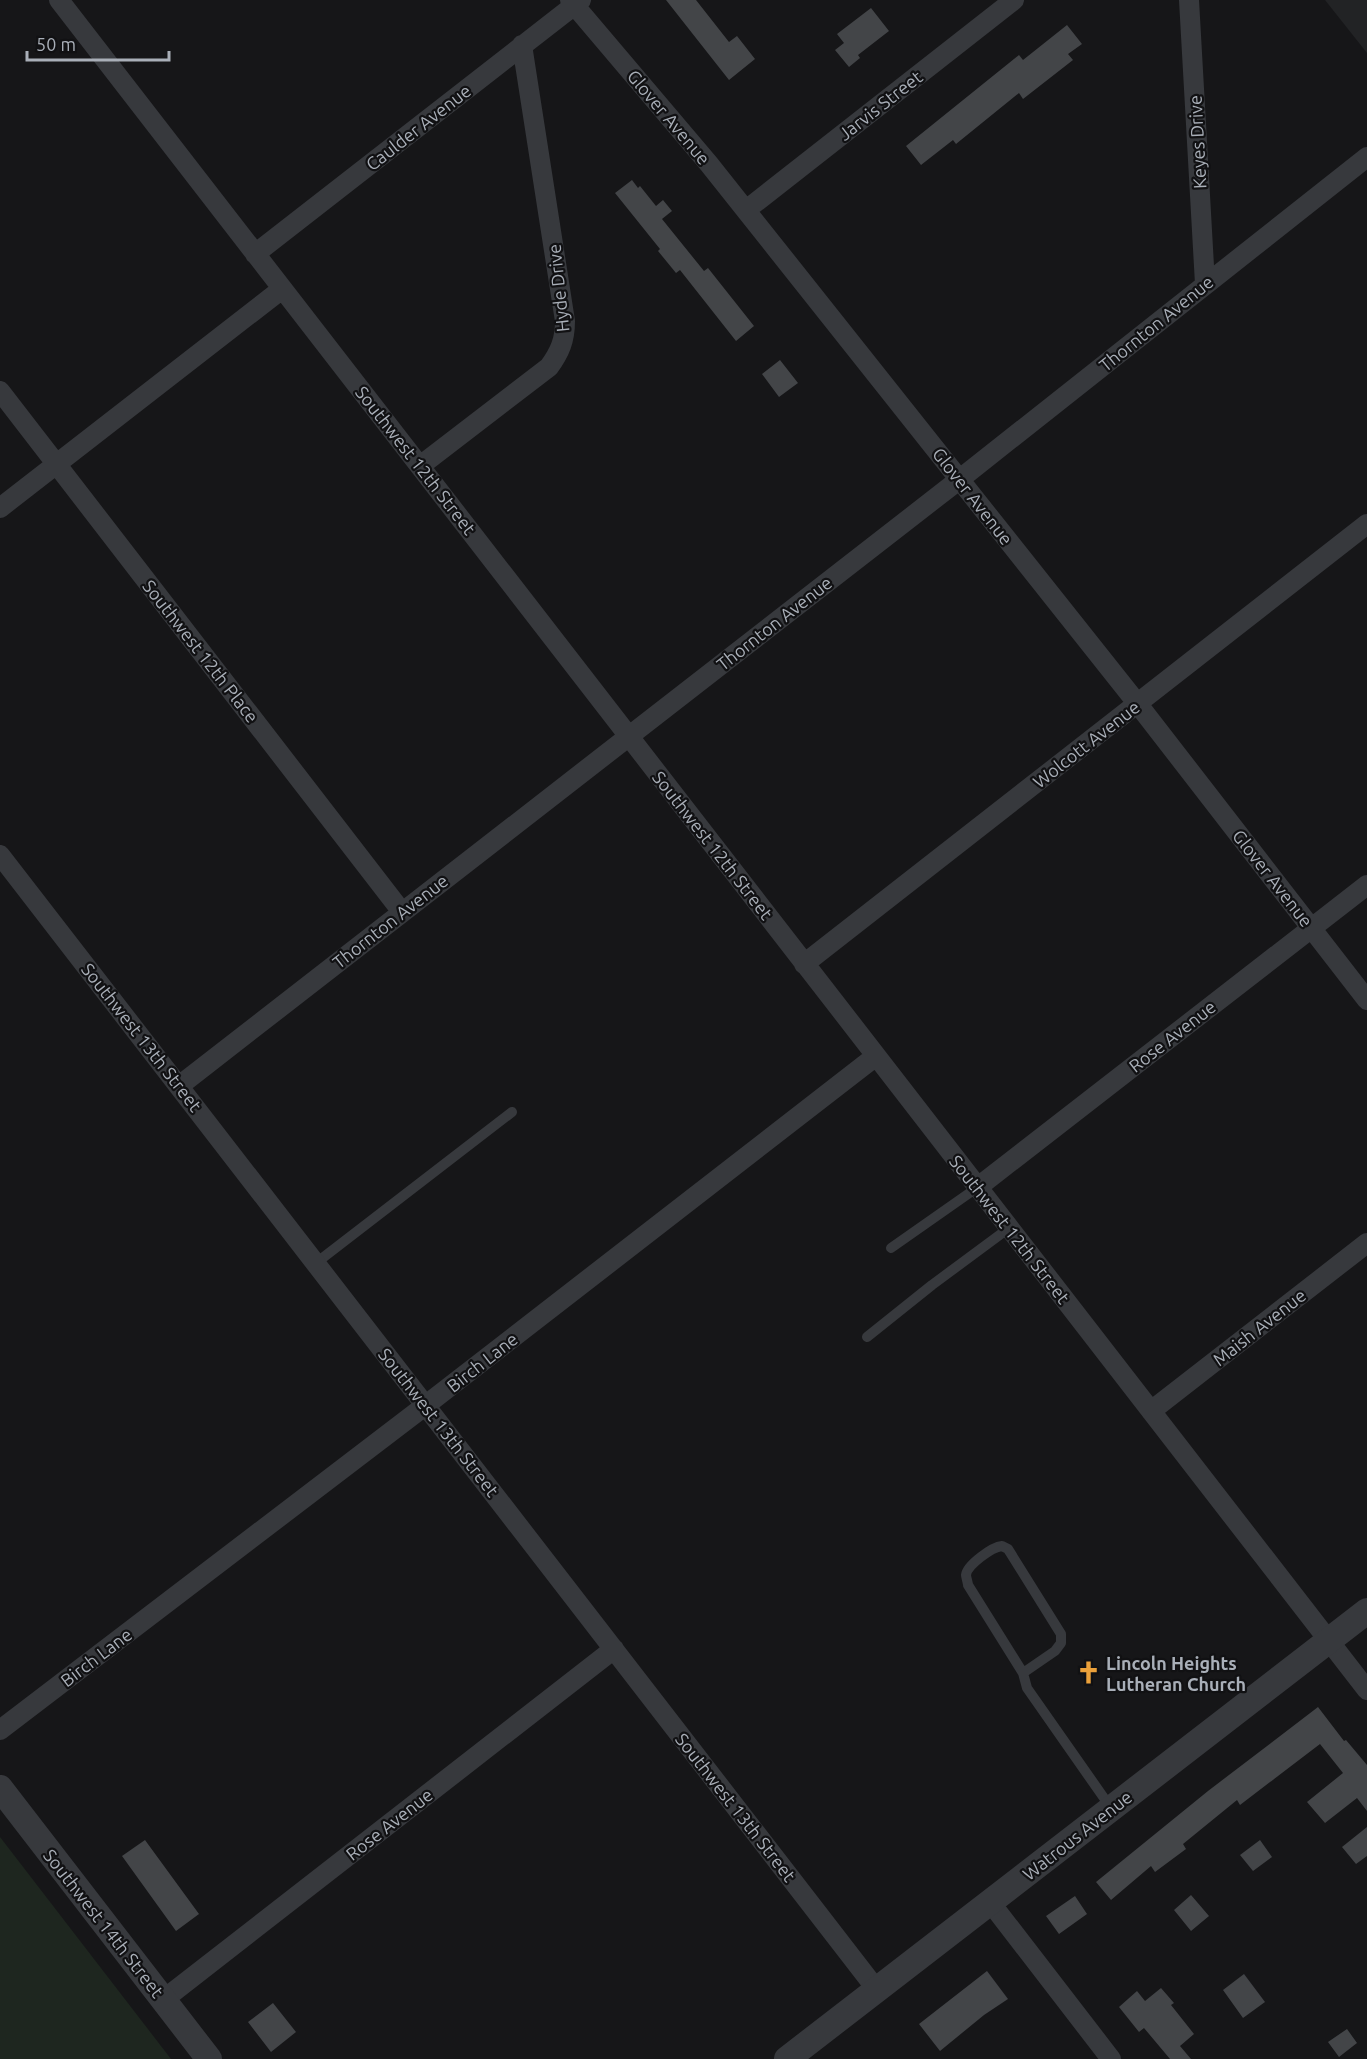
<svg xmlns="http://www.w3.org/2000/svg" width="1367" height="2059" viewBox="0 0 1367 2059" font-family="Ubuntu,sans-serif">
  <style>
    .built { fill: #222325 }
    .green { fill: #1e261f }
    .building { fill: #434548 }
    .lines { fill: none; stroke-linecap: round; stroke-linejoin: round }
    .service { stroke: #37393d; stroke-width: 10 }
    .minor { stroke: #37393d; stroke-width: 20 }
    .tertiary { stroke: #37393d; stroke-width: 26 }
    .labels { text-anchor: middle; dominant-baseline: central; stroke-width: 4.5; stroke-linejoin: round; paint-order: stroke }
    .street-label { font-size: 18px; fill: #a9afb8; stroke: #111113 }
    .poi-label { font-size: 18px; font-weight: bold; fill: #a9afb8; stroke: #111113; text-anchor: start }
  </style>
  <rect width="100%" height="100%" fill="#161618"/>
  <!-- built -->
  <path class="built" d="M1325,0H1367V53Z"/>
  <!-- green -->
  <path class="green" d="M0,1837L171,2059H0Z"/>
  <!-- building -->
  <path class="building" d="M666,0H696L729,42L737,36L755,59L729,80Z
    M871,8L889,31L858,55L860,58L849,67L835,50L844,43L837,34Z
    M1067,25L1082,44L1068,54L1073,60L1023,99L1019,93L956,144L953,140L921,165L906,146L1019,55L1023,60Z
    M632,180L638,188L640,186L656,206L663,200L672,211L662,219L704,271L708,268L754,326L736,341L680,270L676,273L658,251L660,249L615,193Z
    M780,360L798,383L779,397L762,374Z
    M1318,1707L1344,1741L1346,1740L1367,1765V1811L1357,1798L1325,1823L1307,1802L1343,1773L1320,1744L1240,1805L1237,1800L1183,1844L1186,1849L1155,1872L1151,1866L1111,1900L1096,1882L1208,1791Z
    M1367,1827V1856L1356,1864L1342,1847Z
    M145,1840L199,1914L176,1931L122,1856Z
    M1260,1840L1272,1857L1253,1871L1240,1855Z
    M1191,1895L1209,1916L1191,1931L1174,1910Z
    M1075,1896L1087,1914L1059,1934L1046,1916Z
    M987,1971L1008,1999L984,2015L940,2051L919,2024Z
    M1244,1974L1265,2002L1243,2018L1223,1990Z
    M1161,1988L1174,2003L1171,2005L1194,2034L1180,2046L1191,2059H1170L1144,2028L1139,2032L1119,2007L1137,1991L1145,2001Z
    M273,2003L296,2032L271,2052L248,2022Z
    M1347,2029L1357,2043L1339,2057L1328,2042Z"/>
  <g class="lines">
    <!-- service -->
    <path class="service" d="M891,1248L978,1187
      M316,1263L512,1112
      M867,1337L932,1285L1009,1228
      M1023,1673L1055,1651L1061,1643V1634L1008,1549L1002,1546C992,1547 967,1565 966,1575C966,1577 968,1583 968,1585L1023,1673L1027,1688L1111,1808"/>
    <!-- minor -->
    <path class="minor" d="M59,0L1367,1690
      M570,0L709,164L1137,703L1367,1000
      M1189,0L1205,284
      M746,210L1014,0
      M255,254L581,0
      M0,391L402,912
      M420,466L549,367C560,352 565,340 565,321L522,45
      M0,508L282,289
      M0,855L877,1990
      M804,964L1367,524
      M179,1086L960,479L1367,157
      M978,1187L1367,885
      M1151,1411L1367,1243
      M0,1730L426,1405L876,1056
      M990,1902L1111,2059
      M163,2000L614,1649"/>
    <!-- tertiary -->
    <path class="tertiary" d="M0,1788L209,2059
      M787,2059L1367,1611"/>
  </g>
  <!-- icons -->
  <defs>
    <symbol id="church-bare" viewBox="-9 -9 18 18"><path d="M-1.2-6h2.4v3.5h3.3v2.4h-3.3V6h-2.4V-.1h-3.3v-2.4h3.3Z" fill="#eba13b" stroke="#111113" stroke-width="2.5" paint-order="stroke"/></symbol>
  </defs>
  <g fill-rule="evenodd">
    <use href="#church-bare" x="1072" y="1656" width="33" height="33"/>
  </g>
  <g class="labels">
    <!-- street labels -->
    <g class="street-label">
      <text transform="translate(880 105) rotate(-38)">Jarvis Street</text>
      <text transform="translate(669 117) rotate(50)">Glover Avenue</text>
      <text transform="translate(418 127) rotate(-38)">Caulder Avenue</text>
      <text transform="translate(1197 142) rotate(-93)">Keyes Drive</text>
      <text transform="translate(558 288) rotate(-96)">Hyde Drive</text>
      <text transform="translate(1156 323) rotate(-39)">Thornton Avenue</text>
      <text transform="translate(416 460) rotate(52)">Southwest 12th Street</text>
      <text transform="translate(973 496) rotate(52)">Glover Avenue</text>
      <text transform="translate(774 623) rotate(-38)">Thornton Avenue</text>
      <text transform="translate(201 651) rotate(52)">Southwest 12th Place</text>
      <text transform="translate(1086 744) rotate(-38)">Wolcott Avenue</text>
      <text transform="translate(713 845) rotate(52)">Southwest 12th Street</text>
      <text transform="translate(1273 878) rotate(52)">Glover Avenue</text>
      <text transform="translate(390 921) rotate(-38)">Thornton Avenue</text>
      <text transform="translate(1172 1036) rotate(-38)">Rose Avenue</text>
      <text transform="translate(142 1037) rotate(52)">Southwest 13th Street</text>
      <text transform="translate(1010 1229) rotate(52)">Southwest 12th Street</text>
      <text transform="translate(1259 1327) rotate(-38)">Maish Avenue</text>
      <text transform="translate(482 1362) rotate(-38)">Birch Lane</text>
      <text transform="translate(439 1422) rotate(52)">Southwest 13th Street</text>
      <text transform="translate(96 1657) rotate(-37)">Birch Lane</text>
      <text transform="translate(736 1807) rotate(52)">Southwest 13th Street</text>
      <text transform="translate(389 1824) rotate(-38)">Rose Avenue</text>
      <text transform="translate(1077 1835) rotate(-38)">Watrous Avenue</text>
      <text transform="translate(104 1923) rotate(52)">Southwest 14th Street</text>
    </g>
    <!-- poi labels -->
    <g class="poi-label">
      <text x="1106" y="1663">Lincoln Heights<tspan x="1106" dy="21">Lutheran Church</tspan></text>
    </g>
  </g>
  <!-- scale -->
  <path d="M27 51v9h142v-9" fill="none" stroke="#a9afb8" stroke-width="3"/>
  <text x="36" y="51" font-size="18" fill="#a9afb8" stroke="#111113" stroke-width="4.5" paint-order="stroke">50 m</text>
</svg>
